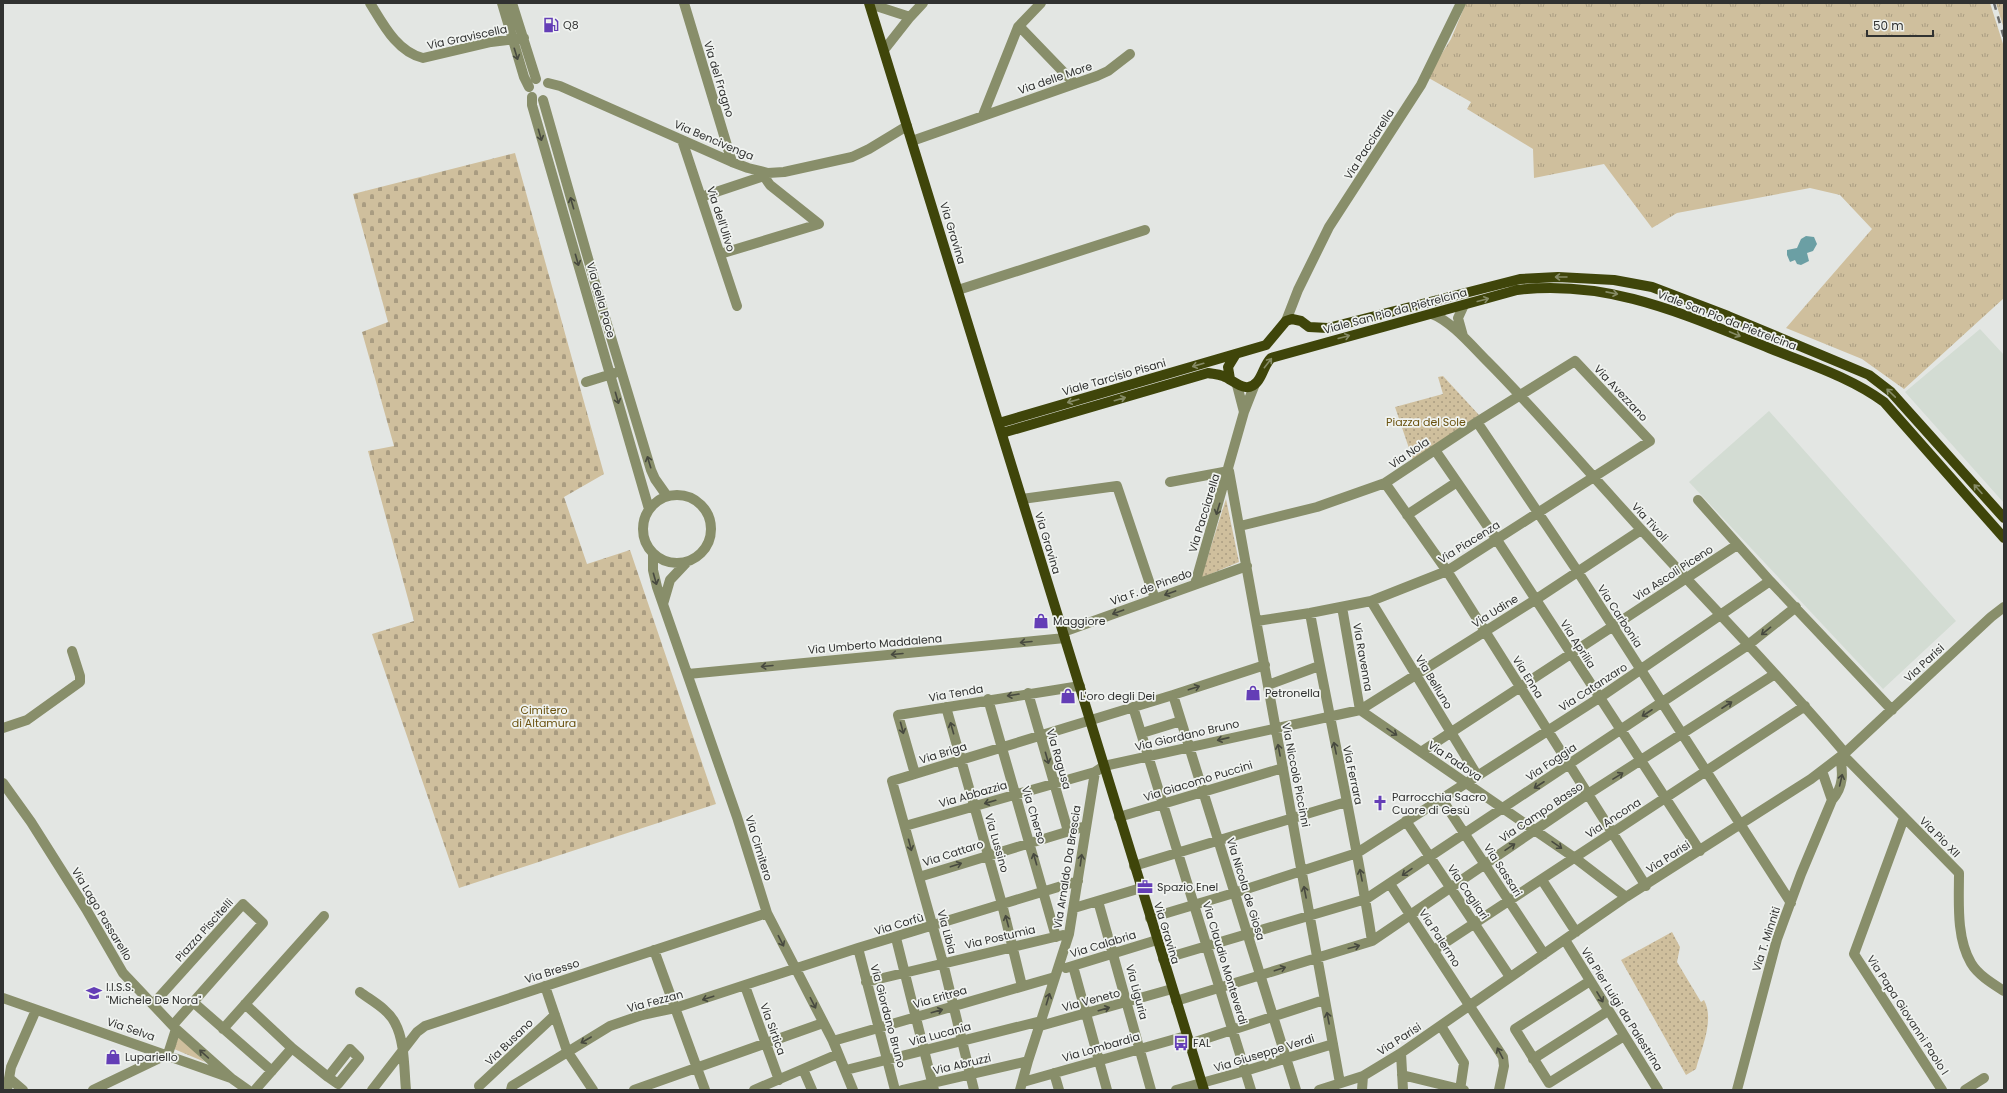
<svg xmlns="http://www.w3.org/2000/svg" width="2007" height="1093" viewBox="0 0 2007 1093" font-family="Poppins,sans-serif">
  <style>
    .built { fill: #d3dcd3 }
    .grass { fill: url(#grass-tufts) }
    .cemetery { fill: url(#cemetery-stones) }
    .park { fill: url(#park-dots) }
    .water { fill: #6b9fa4 }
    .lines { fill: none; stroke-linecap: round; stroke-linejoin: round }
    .minor { stroke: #888e6a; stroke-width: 10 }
    .major { stroke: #3f450a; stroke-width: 10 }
    .rail { stroke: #6a6b6a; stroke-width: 2.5; stroke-dasharray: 7 7; stroke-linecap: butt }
    .oneway { stroke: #47493f }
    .oneway2 { stroke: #868b66 }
    .labels { text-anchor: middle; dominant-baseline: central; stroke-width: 3.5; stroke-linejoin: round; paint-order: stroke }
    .poi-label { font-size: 11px; fill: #313231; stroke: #f0f3f0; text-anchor: start }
    .street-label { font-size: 11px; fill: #313231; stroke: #f0f3f0 }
    .park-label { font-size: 11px; fill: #6a5210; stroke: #f0f3f0 }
  </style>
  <defs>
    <pattern id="grass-tufts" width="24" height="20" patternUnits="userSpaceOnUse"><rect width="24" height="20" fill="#cfbf9d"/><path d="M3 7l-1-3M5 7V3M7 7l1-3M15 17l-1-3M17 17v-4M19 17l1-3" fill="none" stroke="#a99c81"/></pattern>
    <pattern id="cemetery-stones" width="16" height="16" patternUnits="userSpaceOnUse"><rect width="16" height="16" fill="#cfbf9d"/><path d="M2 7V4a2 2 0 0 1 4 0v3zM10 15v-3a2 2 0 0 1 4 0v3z" fill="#a99c81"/></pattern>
    <pattern id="park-dots" width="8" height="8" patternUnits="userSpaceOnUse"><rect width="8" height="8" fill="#cfbf9d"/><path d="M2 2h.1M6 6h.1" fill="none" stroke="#a99c81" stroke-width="1.8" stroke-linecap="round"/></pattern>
  </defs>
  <rect width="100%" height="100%" fill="#e3e6e3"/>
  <!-- built -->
  <path class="built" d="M1980,329L2004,355V503L1905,392Z
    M1769,411L1956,621L1883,689L1689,482Z"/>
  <!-- grass -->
  <path class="grass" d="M1466,3H1990L2004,47V298L1904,389L1862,359L1786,328L1872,229L1840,195L1810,188L1677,213L1652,228L1604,164L1534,178L1533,149L1467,109L1471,102L1427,77L1451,39Z
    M1996,3H2004V29Z
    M179,1036L205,1062L174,1049Z"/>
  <!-- cemetery -->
  <path class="cemetery" d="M515,153L604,474L564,497L587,564L630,550L716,804L459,888L372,634L414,621L368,451L394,446L362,332L388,322L353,194Z"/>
  <!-- park -->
  <path class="park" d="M1443,376L1479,415L1413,460L1395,407L1443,394L1438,377Z
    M1226,499L1239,562L1201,578Z
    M1672,932L1680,947L1677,962L1701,1002L1704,1000C1715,1020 1701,1049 1696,1069L1686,1075L1621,960Z"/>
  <!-- water -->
  <path class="water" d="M1806,236L1814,237L1817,244L1813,251L1807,253L1809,261L1801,265L1797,264L1795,260L1790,262L1787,255V250L1797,248L1801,239Z"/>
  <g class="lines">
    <!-- minor -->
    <path class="minor" d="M370,3C383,24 397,52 423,58L491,42L524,38
      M502,3L524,77L529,87
      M512,3L536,79
      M684,3L732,162
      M870,4L910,17L884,50
      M910,17L923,3
      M1019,26L1075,84
      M548,83L560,86L732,162L748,168L768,173L784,172L852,157L869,149L907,126
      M532,97V105L649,509
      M543,100L601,304L651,470L655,479L667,496
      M983,115L1018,27L1041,3
      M682,140L737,306
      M912,141L1097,76L1108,71L1130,54
      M761,172L770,185L819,224
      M701,197L764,176
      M720,254L819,224
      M958,290L1145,230
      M1432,314C1451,321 1472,346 1487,361C1530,404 1569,450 1610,495C1687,582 1770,664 1845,753
      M1286,321L1298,290L1329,227L1421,85L1461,3
      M1463,336L1458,318L1464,305
      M586,382L615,373
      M1237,385L1244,412
      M1477,422L1578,572L1791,903
      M1435,450L1497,540L1700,851
      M1229,471L1340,1083
      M1170,482L1229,471
      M1385,483L1447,571L1646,886
      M643 529a34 34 0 1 1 68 0a34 34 0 1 1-68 0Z
      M1022,499L1117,486L1155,599
      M1698,500L1770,581L1892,710
      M1407,515L1457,482
      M1240,526L1317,507L1385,483L1477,422L1575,361L1650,441L1447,571L1371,601L1310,613L1257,621
      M653,554V570L657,587L737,817L767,913L833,1041L853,1090
      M1195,584L1244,412L1255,384
      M1371,601L1477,775
      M663,604L670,580L686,563
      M1342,607L1360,710
      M1310,613C1330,723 1355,831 1372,941
      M1063,632L1247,566
      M688,674L1065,638
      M1268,685L1319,666
      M1028,693L1068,831
      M1173,695L1296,1090
      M988,699L1056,937
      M946,707L1002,904L1022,986
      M1133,707L1251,1090
      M1360,710L1575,858L1626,897
      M3,728L27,720L80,682V676L72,651
      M1142,733L1181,721
      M1421,752L1737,545
      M1843,755L1959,873C1959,902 1956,937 1971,963C1978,975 1993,984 2004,991
      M1822,771L1832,800C1844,787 1843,772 1840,757
      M915,774L898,715L1080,686
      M3,783L31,822L86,909L123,973L176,1029L231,1078
      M1441,798L1544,954
      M1119,817L1283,768
      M1904,818L1854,954L1942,1090
      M1406,821L1510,977
      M905,826L1095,772
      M1134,866L1346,802
      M919,877L1086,826
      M1542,880L1576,932
      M1390,884L1503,1057L1504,1066L1499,1090
      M1098,901L1151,1090
      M1074,908L1141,888
      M1150,918L1234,893L1357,853L1599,698L1770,581
      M896,938L934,1090
      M1565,940L1658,1090
      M858,948L895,1090
      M654,950L705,1090
      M1434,950L1805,706
      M1163,959L1366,899L1748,645L1796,607
      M1073,966L1107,1090
      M1066,968L1157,940
      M1590,981L1515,1029L1549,1083L1624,1036
      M866,982L1063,935
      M545,986L567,1051L593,1090
      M745,986L779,1080
      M360,992C372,1001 388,1009 395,1023C405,1041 404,1070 406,1090
      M3,998L231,1078L248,1090
      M1176,1001L1372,941L1588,794L1775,674
      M193,1002L272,1071
      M153,1004L243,904L263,923L173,1025
      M245,1004L292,1048L328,1077
      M1040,1026L1172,989
      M1441,1026L1464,1063L1460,1090
      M223,1029L324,916
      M833,1041L1055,977
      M1189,1044L1324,1000
      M350,1049L359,1058L338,1084L328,1077Z
      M1401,1053L1403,1090
      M1533,1059L1608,1011
      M803,1069L812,1090
      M846,1070L1041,1021
      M1054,1073L1059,1090
      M1402,1075L1464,1090
      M9,1078L23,1090
      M1023,1082L1186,1036
      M479,1086L555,1015
      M7,1090L11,1067L36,1010
      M93,1090L168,1054L176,1029
      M255,1090L292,1048
      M372,1090L417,1032L425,1026L767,913
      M511,1090L512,1086L610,1026L642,1015L675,1008L858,948L1078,881
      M634,1090L823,1023
      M754,1090L838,1054
      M902,1090L1028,1061
      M974,1090L943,963L892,781L1173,695L1265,665
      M1020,1090L1028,1061L1069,934L1095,772L1104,766L1360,710L1535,600L1641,530
      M1176,1090L1245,1071L1333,1044
      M1319,1090L1363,1076L1401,1053L1626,897L1811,779L1845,753L1991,617L2004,607
      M1362,1090L1363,1076
      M1737,1090L1777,939L1801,874L1832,800
      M1965,1090L1984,1078"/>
    <!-- major -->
    <path class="major" d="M869,3L1204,1090
      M1230,379L1228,367L1236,354
      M999,423L1266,345L1286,321L1292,319L1301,321L1309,327L1328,328L1520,279L1558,277L1614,280L1652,287L1728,316L1869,375L1891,392L2004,518
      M1002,433L1208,373C1213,374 1218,374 1223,376C1234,380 1246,395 1257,382C1263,375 1264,365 1271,358L1517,290C1610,279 1685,315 1769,348C1808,364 1850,377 1884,402L2004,538"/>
    <!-- rail -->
    <path class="rail" d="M1994,3L2004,38"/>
  </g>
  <!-- one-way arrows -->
  <defs><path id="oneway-shaft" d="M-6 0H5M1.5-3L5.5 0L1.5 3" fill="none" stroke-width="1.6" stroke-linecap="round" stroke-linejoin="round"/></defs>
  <g class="oneway">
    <use href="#oneway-shaft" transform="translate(516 54) rotate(73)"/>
    <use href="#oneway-shaft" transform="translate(540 135) rotate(74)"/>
    <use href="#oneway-shaft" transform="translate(572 203) rotate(-106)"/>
    <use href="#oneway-shaft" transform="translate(577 260) rotate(74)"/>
    <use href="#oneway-shaft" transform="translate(617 398) rotate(74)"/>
    <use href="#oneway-shaft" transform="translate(649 462) rotate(-107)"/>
    <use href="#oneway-shaft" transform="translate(1218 509) rotate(107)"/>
    <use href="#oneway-shaft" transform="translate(655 579) rotate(74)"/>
    <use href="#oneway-shaft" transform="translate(1170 593) rotate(160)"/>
    <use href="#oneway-shaft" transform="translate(1118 612) rotate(160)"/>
    <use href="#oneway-shaft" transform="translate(1766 631) rotate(141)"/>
    <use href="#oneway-shaft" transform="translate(1026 642) rotate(175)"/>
    <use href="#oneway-shaft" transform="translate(897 654) rotate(175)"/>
    <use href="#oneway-shaft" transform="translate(767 666) rotate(175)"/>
    <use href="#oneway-shaft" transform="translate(1194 688) rotate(-18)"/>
    <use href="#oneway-shaft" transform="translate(1013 695) rotate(171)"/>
    <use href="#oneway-shaft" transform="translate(1727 705) rotate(-33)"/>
    <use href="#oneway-shaft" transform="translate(1647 713) rotate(147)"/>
    <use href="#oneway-shaft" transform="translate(902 728) rotate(75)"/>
    <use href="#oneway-shaft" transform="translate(952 728) rotate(-106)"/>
    <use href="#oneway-shaft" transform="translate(1392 732) rotate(34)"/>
    <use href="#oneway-shaft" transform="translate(1223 739) rotate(167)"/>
    <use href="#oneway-shaft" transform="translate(1335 748) rotate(-102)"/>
    <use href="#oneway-shaft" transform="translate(1279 750) rotate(-101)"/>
    <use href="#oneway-shaft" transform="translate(1047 758) rotate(74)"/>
    <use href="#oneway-shaft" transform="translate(1618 776) rotate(-32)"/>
    <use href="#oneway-shaft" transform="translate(1841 780) rotate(-77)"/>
    <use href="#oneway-shaft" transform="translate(1539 785) rotate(147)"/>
    <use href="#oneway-shaft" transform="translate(990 802) rotate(164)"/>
    <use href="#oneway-shaft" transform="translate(910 845) rotate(75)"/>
    <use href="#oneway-shaft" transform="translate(1557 845) rotate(35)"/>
    <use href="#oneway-shaft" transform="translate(1510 847) rotate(-34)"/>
    <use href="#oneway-shaft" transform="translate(1035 859) rotate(-106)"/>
    <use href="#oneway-shaft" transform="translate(1081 860) rotate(-82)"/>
    <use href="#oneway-shaft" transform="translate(956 865) rotate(-18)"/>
    <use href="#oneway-shaft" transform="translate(1407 872) rotate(145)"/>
    <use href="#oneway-shaft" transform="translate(1361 875) rotate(-101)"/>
    <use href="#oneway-shaft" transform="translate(1305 892) rotate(-101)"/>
    <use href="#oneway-shaft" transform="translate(1007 921) rotate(-105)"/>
    <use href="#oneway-shaft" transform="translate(781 941) rotate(63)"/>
    <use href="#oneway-shaft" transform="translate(1354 947) rotate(-15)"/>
    <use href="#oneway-shaft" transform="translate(1280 969) rotate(-18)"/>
    <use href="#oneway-shaft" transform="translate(1600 997) rotate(59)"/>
    <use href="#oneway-shaft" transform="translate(708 998) rotate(162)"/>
    <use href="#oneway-shaft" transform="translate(1048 999) rotate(-73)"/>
    <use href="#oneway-shaft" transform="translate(813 1003) rotate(63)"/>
    <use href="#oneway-shaft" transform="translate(1104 1009) rotate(-16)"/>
    <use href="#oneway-shaft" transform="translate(937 1011) rotate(-16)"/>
    <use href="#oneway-shaft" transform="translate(1328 1018) rotate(-101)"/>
    <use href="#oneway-shaft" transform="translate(586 1040) rotate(150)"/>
    <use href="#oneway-shaft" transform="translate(1500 1053) rotate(-118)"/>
    <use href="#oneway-shaft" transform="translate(204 1054) rotate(-138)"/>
  </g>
  <g class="oneway2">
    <use href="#oneway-shaft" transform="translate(1561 277) rotate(-180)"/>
    <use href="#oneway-shaft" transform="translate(1612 293) rotate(11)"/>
    <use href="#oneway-shaft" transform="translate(1483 300) rotate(-15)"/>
    <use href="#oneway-shaft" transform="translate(1735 334) rotate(23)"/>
    <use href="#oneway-shaft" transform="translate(1344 337) rotate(-15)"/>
    <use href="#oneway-shaft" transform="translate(1268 363) rotate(-52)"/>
    <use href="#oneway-shaft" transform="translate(1198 365) rotate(164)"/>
    <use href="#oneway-shaft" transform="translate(1891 393) rotate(-136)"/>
    <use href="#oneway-shaft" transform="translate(1120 399) rotate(-16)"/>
    <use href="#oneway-shaft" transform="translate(1073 401) rotate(164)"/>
    <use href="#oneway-shaft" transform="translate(1978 489) rotate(-132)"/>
  </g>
  <!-- icons -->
  <defs>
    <symbol id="fuel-bare" viewBox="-9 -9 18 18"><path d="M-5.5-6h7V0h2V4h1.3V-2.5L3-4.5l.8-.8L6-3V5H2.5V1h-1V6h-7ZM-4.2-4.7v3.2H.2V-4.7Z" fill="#643eb6" stroke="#f0f3f0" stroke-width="2.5" paint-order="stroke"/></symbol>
    <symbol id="shop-bare" viewBox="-9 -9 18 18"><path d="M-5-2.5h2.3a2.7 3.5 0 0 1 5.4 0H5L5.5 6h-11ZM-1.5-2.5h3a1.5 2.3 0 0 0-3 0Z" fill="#643eb6" stroke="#f0f3f0" stroke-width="2.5" paint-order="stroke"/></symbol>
    <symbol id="church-bare" viewBox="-9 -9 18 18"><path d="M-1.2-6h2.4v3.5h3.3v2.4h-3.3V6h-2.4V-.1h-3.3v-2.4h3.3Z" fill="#643eb6" stroke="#f0f3f0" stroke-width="2.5" paint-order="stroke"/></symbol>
    <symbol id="office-bare" viewBox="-9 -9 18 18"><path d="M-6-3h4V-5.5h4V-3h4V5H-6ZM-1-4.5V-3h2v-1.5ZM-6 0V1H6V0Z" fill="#643eb6" stroke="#f0f3f0" stroke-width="2.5" paint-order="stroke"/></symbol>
    <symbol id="school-bare" viewBox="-9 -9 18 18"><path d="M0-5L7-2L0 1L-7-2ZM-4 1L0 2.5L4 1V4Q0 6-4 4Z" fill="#643eb6" stroke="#f0f3f0" stroke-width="2.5" paint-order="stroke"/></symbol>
    <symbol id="bus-bare" viewBox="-9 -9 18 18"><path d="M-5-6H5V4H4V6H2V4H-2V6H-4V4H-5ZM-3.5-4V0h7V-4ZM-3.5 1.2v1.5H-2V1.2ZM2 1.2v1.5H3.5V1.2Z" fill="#643eb6" stroke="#f0f3f0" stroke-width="2.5" paint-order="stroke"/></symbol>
  </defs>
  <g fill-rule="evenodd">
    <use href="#fuel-bare" x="540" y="14" width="22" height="22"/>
    <use href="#shop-bare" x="1030" y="610" width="22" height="22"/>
    <use href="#shop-bare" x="1242" y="682" width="22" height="22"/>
    <use href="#shop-bare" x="1057" y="685" width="22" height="22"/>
    <use href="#church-bare" x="1369" y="792" width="22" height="22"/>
    <use href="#office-bare" x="1134" y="876" width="22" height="22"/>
    <use href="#school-bare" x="83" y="982" width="22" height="22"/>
    <use href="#bus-bare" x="1170" y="1032" width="22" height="22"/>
    <use href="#shop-bare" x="102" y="1046" width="22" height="22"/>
  </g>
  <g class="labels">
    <!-- poi labels -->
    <g class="poi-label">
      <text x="563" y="25">Q8</text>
      <text x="1053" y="621">Maggiore</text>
      <text x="1265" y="693">Petronella</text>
      <text x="1080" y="696">L'oro degli Dei</text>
      <text x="1392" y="797">Parrocchia Sacro<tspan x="1392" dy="13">Cuore di Gesù</tspan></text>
      <text x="1157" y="887">Spazio Enel</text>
      <text x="106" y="987">I.I.S.S.<tspan x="106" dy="13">"Michele De Nora"</tspan></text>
      <text x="1193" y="1043">FAL</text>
      <text x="125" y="1057">Lupariello</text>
    </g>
    <!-- street labels -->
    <g class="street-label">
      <text transform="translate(467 37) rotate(-12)">Via Graviscella</text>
      <text transform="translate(1055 78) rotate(-19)">Via delle More</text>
      <text transform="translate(719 79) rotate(73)">Via del Fragno</text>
      <text transform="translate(714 140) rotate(23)">Via Bencivenga</text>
      <text transform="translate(1369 144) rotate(-57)">Via Pacciarella</text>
      <text transform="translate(721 219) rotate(72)">Via dell'Ulivo</text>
      <text transform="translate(953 233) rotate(73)">Via Gravina</text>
      <text transform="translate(601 300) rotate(74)">Via della Pace</text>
      <text transform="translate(1395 311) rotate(-15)">Viale San Pio da Pietrelcina</text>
      <text transform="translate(1727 320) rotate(21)">Viale San Pio da Pietrelcina</text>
      <text transform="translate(1114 377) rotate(-16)">Viale Tarcisio Pisani</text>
      <text transform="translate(1621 393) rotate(47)">Via Avezzano</text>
      <text transform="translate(1409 453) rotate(-34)">Via Nola</text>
      <text transform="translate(1204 513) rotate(-73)">Via Pacciarella</text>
      <text transform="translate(1650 522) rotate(48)">Via Tivoli</text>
      <text transform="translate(1469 542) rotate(-32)">Via Piacenza</text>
      <text transform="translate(1048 543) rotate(73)">Via Gravina</text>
      <text transform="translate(1673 573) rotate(-33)">Via Ascoli Piceno</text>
      <text transform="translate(1151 587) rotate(-20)">Via F. de Pinedo</text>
      <text transform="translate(1495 611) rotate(-32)">Via Udine</text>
      <text transform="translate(1620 616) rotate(57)">Via Carbonia</text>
      <text transform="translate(875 644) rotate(-5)">Via Umberto Maddalena</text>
      <text transform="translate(1578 644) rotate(57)">Via Aprilia</text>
      <text transform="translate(1363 657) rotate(80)">Via Ravenna</text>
      <text transform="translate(1924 663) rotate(-43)">Via Parisi</text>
      <text transform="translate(1528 677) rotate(58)">Via Enna</text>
      <text transform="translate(1434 682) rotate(59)">Via Belluno</text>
      <text transform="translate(1593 687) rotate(-33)">Via Catanzaro</text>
      <text transform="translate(956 693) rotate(-10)">Via Tenda</text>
      <text transform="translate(1187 735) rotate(-13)">Via Giordano Bruno</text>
      <text transform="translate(943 753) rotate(-17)">Via Briga</text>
      <text transform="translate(1059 759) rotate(74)">Via Ragusa</text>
      <text transform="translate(1455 761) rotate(34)">Via Padova</text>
      <text transform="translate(1551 762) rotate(-34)">Via Foggia</text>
      <text transform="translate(1296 775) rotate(79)">Via Niccolò Piccinni</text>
      <text transform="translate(1353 775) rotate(78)">Via Ferrara</text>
      <text transform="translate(1198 781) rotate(-17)">Via Giacomo Puccini</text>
      <text transform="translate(973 794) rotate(-16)">Via Abbazzia</text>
      <text transform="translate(1541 812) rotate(-34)">Via Campo Basso</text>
      <text transform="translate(1034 815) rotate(73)">Via Cherso</text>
      <text transform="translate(1613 818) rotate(-33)">Via Ancona</text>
      <text transform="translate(1940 837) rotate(45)">Via Pio XII</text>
      <text transform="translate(997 843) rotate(74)">Via Lussino</text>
      <text transform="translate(759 848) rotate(73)">Via Cimitero</text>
      <text transform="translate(953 853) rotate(-18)">Via Cattaro</text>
      <text transform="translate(1668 857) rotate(-33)">Via Parisi</text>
      <text transform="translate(1067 867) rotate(-81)">Via Arnaldo Da Brescia</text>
      <text transform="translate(1503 870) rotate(57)">Via Sassari</text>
      <text transform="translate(1246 889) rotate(73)">Via Nicola de Giosa</text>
      <text transform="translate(1468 892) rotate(56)">Via Cagliari</text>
      <text transform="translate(102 914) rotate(59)">Via Lago Passarello</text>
      <text transform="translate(899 924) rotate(-17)">Via Corfù</text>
      <text transform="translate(204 930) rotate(-48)">Piazza Piscitelli</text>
      <text transform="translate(947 932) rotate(75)">Via Libia</text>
      <text transform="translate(1167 933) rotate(73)">Via Gravina</text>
      <text transform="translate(1000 937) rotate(-13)">Via Postumia</text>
      <text transform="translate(1440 938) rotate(57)">Via Palermo</text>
      <text transform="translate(1766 939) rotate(-72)">Via T. Minniti</text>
      <text transform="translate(1103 944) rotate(-17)">Via Calabria</text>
      <text transform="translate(1225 963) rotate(73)">Via Claudio Monteverdi</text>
      <text transform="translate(552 971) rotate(-18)">Via Bresso</text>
      <text transform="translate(1137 992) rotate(75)">Via Liguria</text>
      <text transform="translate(940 997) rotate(-16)">Via Eritrea</text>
      <text transform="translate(1091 1000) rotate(-15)">Via Veneto</text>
      <text transform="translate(655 1001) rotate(-15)">Via Fezzan</text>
      <text transform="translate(1622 1009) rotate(58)">Via Pier Luigi da Palestrina</text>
      <text transform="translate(1908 1015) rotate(57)">Via Papa Giovanni Paolo I</text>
      <text transform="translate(888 1016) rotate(75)">Via Giordano Bruno</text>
      <text transform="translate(131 1029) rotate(19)">Via Selva</text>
      <text transform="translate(773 1029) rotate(70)">Via Sirtica</text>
      <text transform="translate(940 1034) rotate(-15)">Via Lucania</text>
      <text transform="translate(1399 1039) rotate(-33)">Via Parisi</text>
      <text transform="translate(509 1042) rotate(-44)">Via Busano</text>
      <text transform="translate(1101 1047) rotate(-16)">Via Lombardia</text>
      <text transform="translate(1264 1053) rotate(-17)">Via Giuseppe Verdi</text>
      <text transform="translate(962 1064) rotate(-13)">Via Abruzzi</text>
    </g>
    <!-- park labels -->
    <g class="park-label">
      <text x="1426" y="422">Piazza del Sole</text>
      <text x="544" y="710">Cimitero<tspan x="544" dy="13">di Altamura</tspan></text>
    </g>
  </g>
  <!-- border -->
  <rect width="2007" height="1093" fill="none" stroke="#313231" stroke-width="8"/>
  <!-- scale -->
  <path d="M1867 30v6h66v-6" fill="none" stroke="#313231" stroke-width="2"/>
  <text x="1873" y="30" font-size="12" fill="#313231" stroke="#f0f3f0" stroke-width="3" paint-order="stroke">50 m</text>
</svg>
